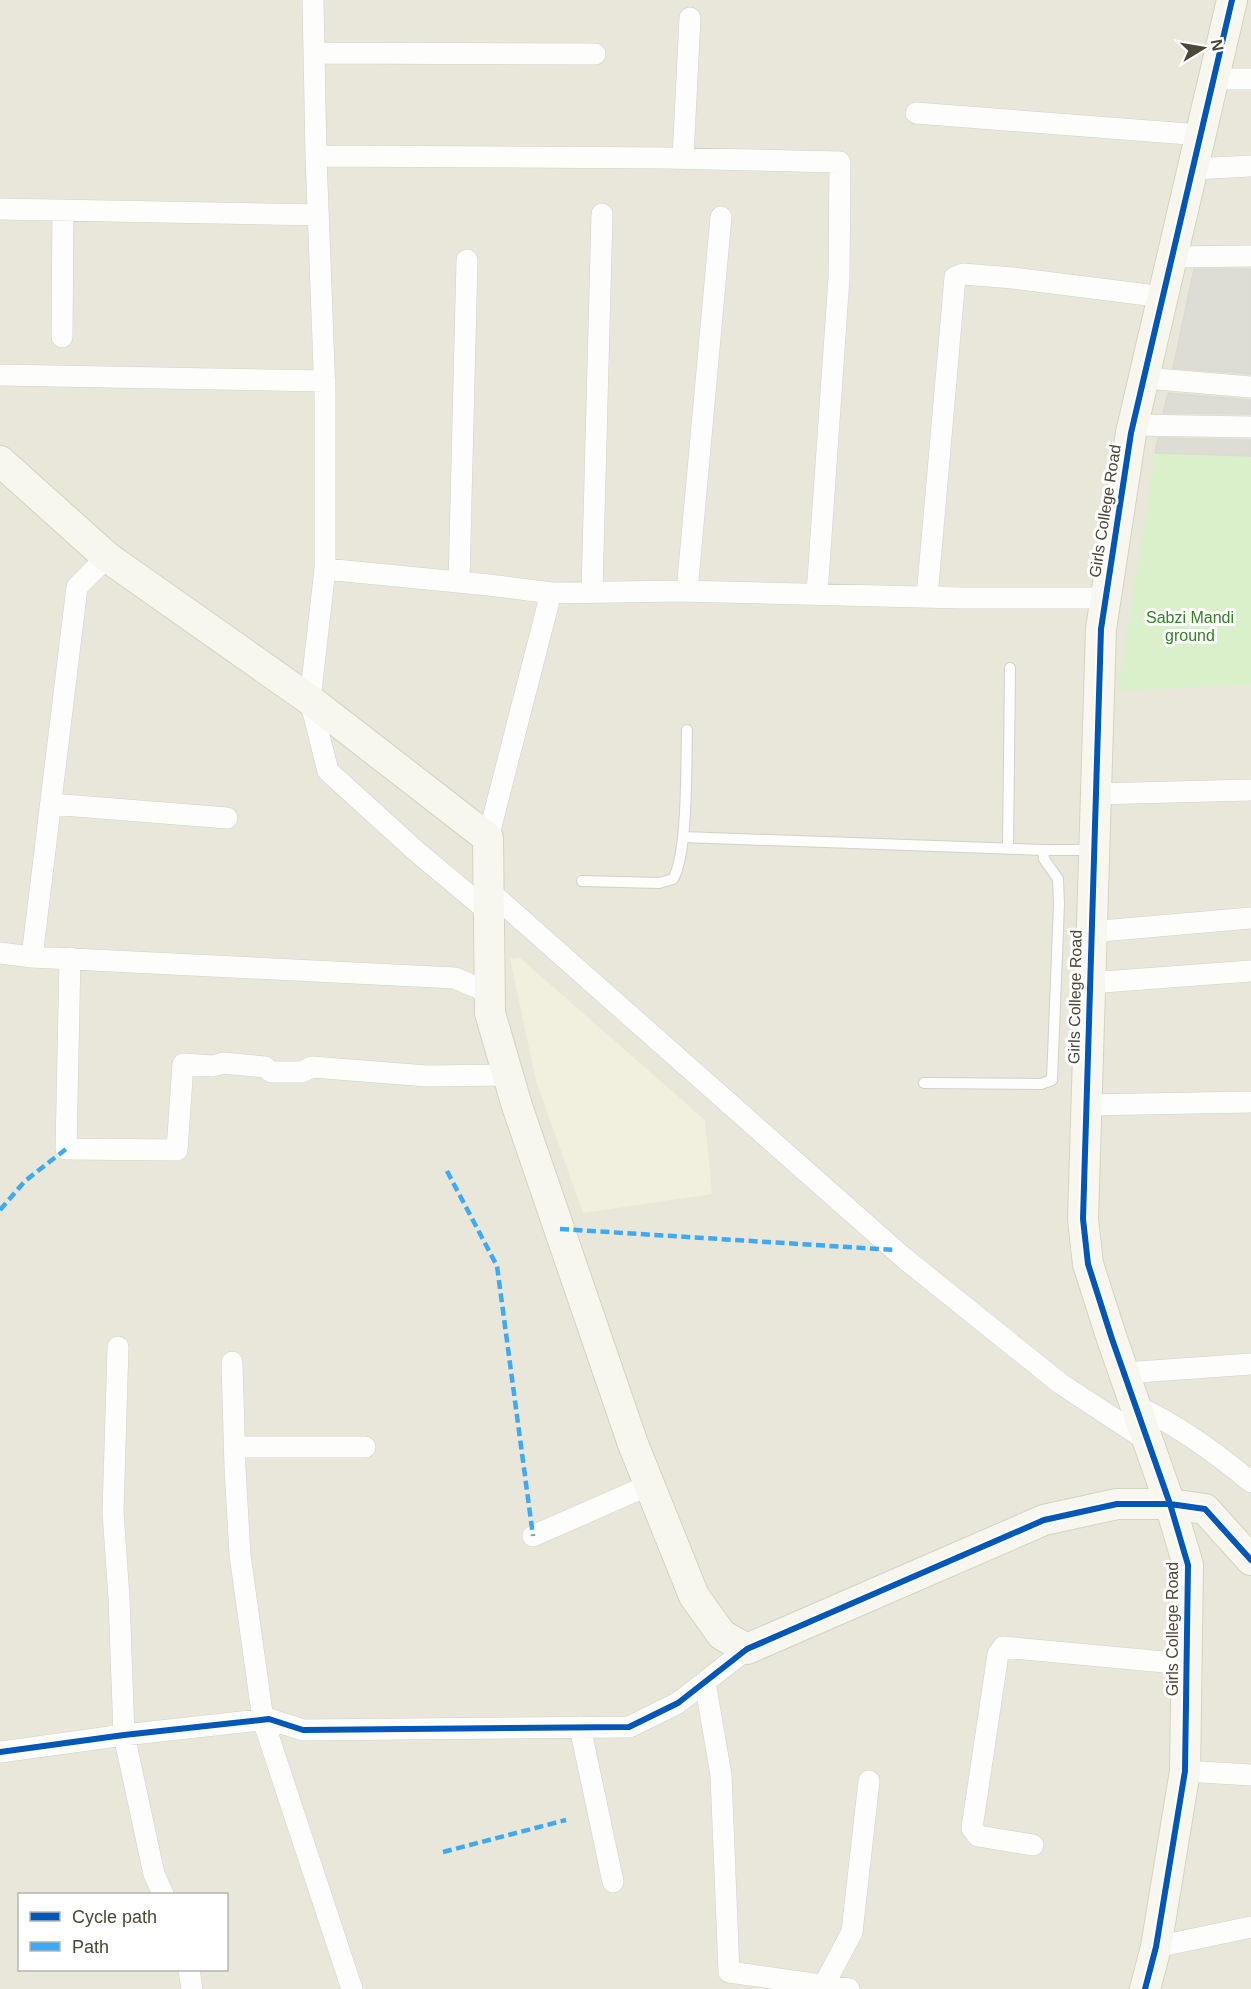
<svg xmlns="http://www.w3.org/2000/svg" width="1251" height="1989" viewBox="0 0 1251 1989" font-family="Helvetica,sans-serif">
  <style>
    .residential { fill: #e8e7da; fill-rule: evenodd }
    .education { fill: #f1f0df }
    .green { fill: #d9f0cb }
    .building { fill: #dddcd5; stroke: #dcdbd2; stroke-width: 1.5 }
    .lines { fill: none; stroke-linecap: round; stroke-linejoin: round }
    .lane-casing { stroke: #d1d1ca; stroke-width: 12 }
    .street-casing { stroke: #d1d1ca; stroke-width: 22 }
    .secondary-casing { stroke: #d3d3c3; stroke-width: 32 }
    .lane { stroke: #fdfdfc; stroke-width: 10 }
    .street { stroke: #fdfdfc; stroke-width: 21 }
    .secondary { stroke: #f7f7f0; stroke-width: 30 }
    .quiet { stroke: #3fa9f5; stroke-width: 4.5; stroke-dasharray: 9 4.5; stroke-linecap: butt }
    .cycleway-casing { stroke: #fff; stroke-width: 10 }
    .cycleway { stroke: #0057b8; stroke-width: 6 }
    .labels { text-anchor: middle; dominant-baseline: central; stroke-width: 6; stroke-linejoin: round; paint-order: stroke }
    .street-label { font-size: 16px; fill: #4b4837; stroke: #fff }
    .park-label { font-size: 16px; fill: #338324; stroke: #fff }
  </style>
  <rect width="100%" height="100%" fill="#f3f3ed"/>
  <!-- residential -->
  <path class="residential" d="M0,0H1251V1989H0ZM20,1894H226V1970H20Z"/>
  <!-- education -->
  <path class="education" d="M519,957L705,1120L712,1194L583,1213L536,1081L510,959Z"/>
  <!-- green -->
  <path class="green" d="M1155,453L1251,456V685L1118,691Z"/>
  <!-- building -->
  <path class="building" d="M1194,269H1251V374L1173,368Z
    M1168,393L1251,400V414L1163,413Z
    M1158,438L1251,440V456L1155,453Z"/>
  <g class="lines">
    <defs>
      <path id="lane" d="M683,837L1043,850H1092
        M1008,849L1010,668
        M582,881L659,883L673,879C688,854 686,763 687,730
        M924,1083L1041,1084L1052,1080L1059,904L1058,879L1044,859L1043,850"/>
      <path id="street" d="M313,0L316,156L325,394V569L310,700L328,771L416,851L489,912
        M314,53L595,54
        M1214,79H1251
        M916,113L1201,135
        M316,156L667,158L840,162L839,278L817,594
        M683,158L690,18
        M1193,169L1251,166
        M0,209L318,215
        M1173,257L1251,256
        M62,337L63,210
        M0,375L325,381
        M1145,378L1251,387
        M1133,425L1251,427
        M107,557L77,587L32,957L455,978L490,993
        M325,569L489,585L551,593L679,591L960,598H1105
        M459,582L467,260
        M687,591L721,217
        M592,592L602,214
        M927,597L955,277L963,274L1013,278L1164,297
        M1095,794L1251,790
        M51,804L227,818
        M488,838L551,593
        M489,891L904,1258L1061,1384L1148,1441
        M1090,932L1251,918
        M0,953L32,957
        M70,958L66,1149L177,1150L183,1064L213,1066L223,1063L265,1067L271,1072H302L312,1067L427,1076L509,1075
        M1089,983L1251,971
        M1086,1105L1251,1102
        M118,1347L113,1512L119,1598L124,1735L154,1874L163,1894
        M232,1362L235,1468L240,1555L263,1720L352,1989
        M1124,1373L1251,1364
        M1136,1406C1178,1425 1215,1452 1251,1482
        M234,1447H365
        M533,1536L649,1485
        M705,1682L721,1775L729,1972L849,1989
        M580,1727L613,1882
        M0,1752L124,1735L269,1719L303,1730L629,1727L678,1703L747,1649
        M1185,1771L1251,1775
        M1033,1845L978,1836L972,1828L998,1654L1003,1647L1186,1664
        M1156,1947L1251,1927
        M189,1970L192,1989
        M824,1985L852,1932L869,1781"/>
      <path id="secondary" d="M0,461L107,557L310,700L488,838L490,1013L517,1106L633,1444L694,1596L722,1635L747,1649L1044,1520L1117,1504H1170L1205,1509L1251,1560
        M1145,1989L1156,1947L1185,1771L1188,1565L1170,1504L1112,1339L1088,1264L1083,1219L1101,629L1131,433L1232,0"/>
    </defs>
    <!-- lane casing -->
    <use href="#lane" class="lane-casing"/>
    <!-- street casing -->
    <use href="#street" class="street-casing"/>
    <!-- secondary casing -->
    <use href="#secondary" class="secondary-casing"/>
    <!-- lane -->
    <use href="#lane" class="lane"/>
    <!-- street -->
    <use href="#street" class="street"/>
    <!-- secondary -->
    <use href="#secondary" class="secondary"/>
    <!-- quiet -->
    <path class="quiet" d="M447,1171L497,1266L533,1536
      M0,1210L25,1181L66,1149
      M560,1229L895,1250
      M443,1852L566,1820"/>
    <defs>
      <path id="cycleway" d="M0,1752L124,1735L269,1719L303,1730L629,1727L678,1703L747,1649L1044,1520L1117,1504H1170L1205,1509L1251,1560
        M1145,1989L1156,1947L1185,1771L1188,1565L1170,1504L1112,1339L1088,1264L1083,1219L1101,629L1131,433L1232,0"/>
    </defs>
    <!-- cycleway casing -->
    <use href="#cycleway" class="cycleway-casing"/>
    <!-- cycleway -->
    <use href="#cycleway" class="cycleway"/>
  </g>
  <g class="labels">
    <!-- street labels -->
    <g class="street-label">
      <text transform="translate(1105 511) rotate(-81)">Girls College Road</text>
      <text transform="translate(1075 997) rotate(-89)">Girls College Road</text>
      <text transform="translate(1172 1629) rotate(-90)">Girls College Road</text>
    </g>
    <!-- park labels -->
    <g class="park-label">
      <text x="1190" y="617">Sabzi Mandi<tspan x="1190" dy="18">ground</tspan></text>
    </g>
  </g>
  <!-- legend -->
  <rect x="18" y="1893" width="210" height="78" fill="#ffffff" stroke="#b7b6af" stroke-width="1.5"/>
  <rect x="30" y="1912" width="30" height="9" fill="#0057b8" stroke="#b7b6af" stroke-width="1.5"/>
  <text x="72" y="1923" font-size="18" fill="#4b4837">Cycle path</text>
  <rect x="30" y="1942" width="30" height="9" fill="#3fa9f5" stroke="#b7b6af" stroke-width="1.5"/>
  <text x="72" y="1953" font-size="18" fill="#4b4837">Path</text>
  <!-- north arrow -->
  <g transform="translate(1203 48) rotate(79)" stroke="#ffffff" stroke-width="4.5" paint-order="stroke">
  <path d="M0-4.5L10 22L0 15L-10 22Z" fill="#4b4837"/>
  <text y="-9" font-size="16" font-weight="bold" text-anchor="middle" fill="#4b4837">N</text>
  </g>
</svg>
